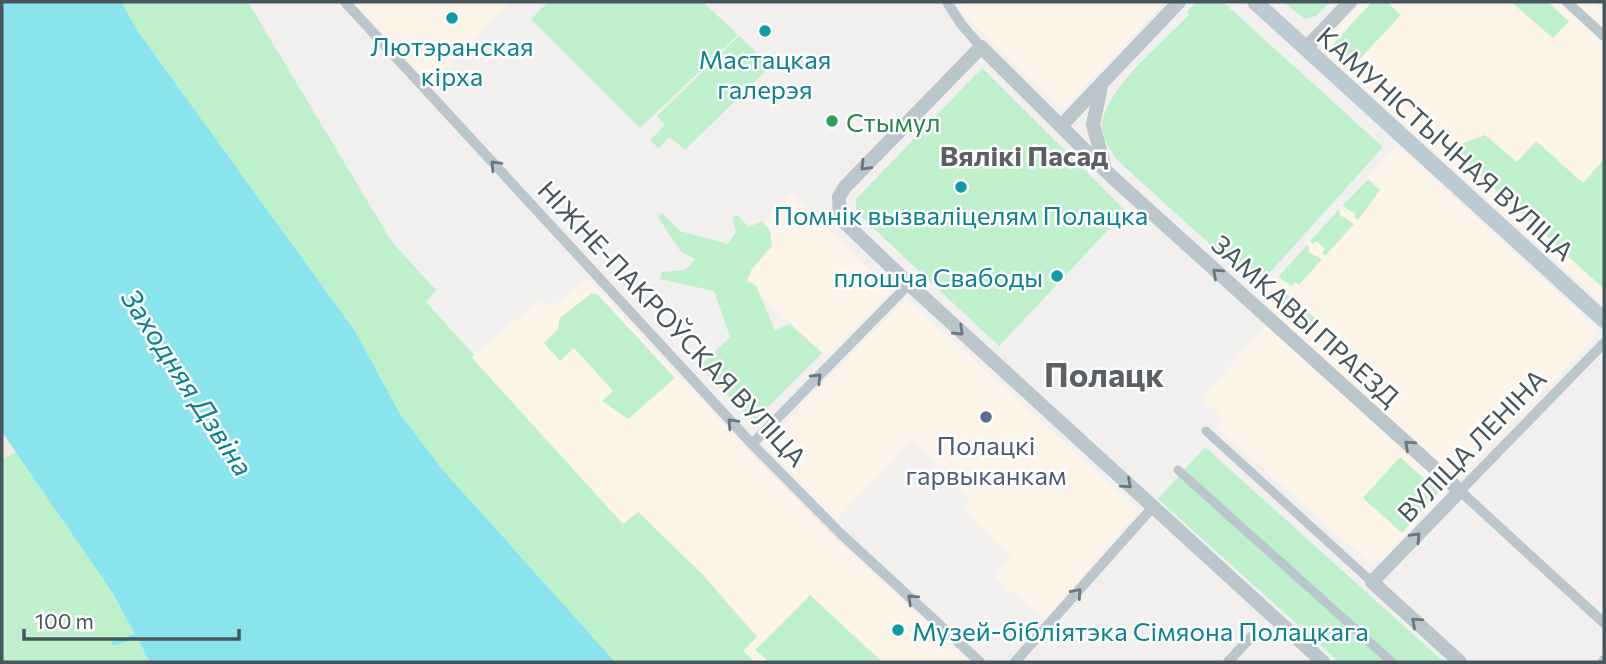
<svg xmlns="http://www.w3.org/2000/svg" width="1606" height="664" viewBox="0 0 1606 664" font-family="Commissioner,sans-serif">
  <style>
    .commercial { fill: #fcf4e8 }
    .green { fill: #bdf0cb }
    .sand { fill: #f3ebdf }
    .water { fill: #89e4ee }
    .lines { fill: none; stroke-linecap: round; stroke-linejoin: round }
    .stream { stroke: #89e4ee; stroke-width: 4.5 }
    .pedestrian { stroke: #bac5cc; stroke-width: 9 }
    .minor { stroke: #bac5cc; stroke-width: 10 }
    .tertiary { stroke: #bac5cc; stroke-width: 14 }
    .secondary { stroke: #bccad3; stroke-width: 16 }
    .oneway { stroke: #6a777e }
    .culture-dot { fill: #0f9aa8; stroke: #fff; stroke-width: 2.5 }
    .leisure-dot { fill: #2e9e5b; stroke: #fff; stroke-width: 2.5 }
    .service-dot { fill: #5c6f8a; stroke: #fff; stroke-width: 2.5 }
    .labels { text-anchor: middle; dominant-baseline: central; stroke-width: 5; stroke-linejoin: round; paint-order: stroke }
    .culture-label { font-size: 26px; fill: #0d838f; stroke: #fff }
    .leisure-label { font-size: 26px; fill: #27864d; stroke: #fff; text-anchor: start }
    .street-label { font-size: 26px; fill: #47555d; stroke: #fff }
    .service-label { font-size: 26px; fill: #4e5e75; stroke: #fff }
    .neighbourhood-label { font-size: 28px; font-weight: bold; fill: #5b6064; stroke: #fff }
    .water-label { font-size: 28px; font-style: italic; fill: #0b818e; stroke: #fff }
    .district-label { font-size: 33px; font-weight: bold; fill: #5b6064; stroke: #fff }
  </style>
  <rect width="100%" height="100%" fill="#f2efef"/>
  <!-- commercial -->
  <path class="commercial" d="M353,2H506L508,4L430,84Z
    M958,2H1165L1065,107L1060,108L967,18Z
    M1362,2H1593L1604,13V305L1327,55L1324,43Z
    M1397,145L1591,323L1596,332L1592,341L1382,559L1370,563L1216,427L1224,419L1201,398L1277,314L1258,297Z
    M790,193L890,289L888,295L827,357L724,260Z
    M587,278L744,446L836,540L970,662H755L743,651L757,636L702,574L638,512L623,525L471,357L539,301L553,306Z
    M906,298L1139,510L1045,620L995,577L1011,557L963,509L970,500L913,439L837,519L764,445Z"/>
  <!-- green -->
  <path class="green" d="M121,2H248L392,242L436,290L426,302L474,355L472,358L623,524L638,512L702,574L757,637L743,651L755,662H615L613,660L442,469L400,414L355,331L139,33Z
    M548,2H703L738,35L640,128L531,19Z
    M1197,2H1223L1383,147L1257,287L1116,159C1111,150 1103,140 1102,130C1100,93 1164,41 1189,15L1187,12Z
    M1284,2H1330L1316,16L1305,19Z
    M1372,2H1387L1401,15L1355,64L1333,44Z
    M1511,2H1548L1569,21L1553,38Z
    M739,36L771,66L685,150L670,137L658,148L650,140L665,125L657,116Z
    M982,68L1126,211L999,346L856,212V199Z
    M1485,135L1517,162L1536,141L1583,183L1604,159V289L1450,148Z
    M1368,179L1380,190L1358,220L1354,217L1356,214L1342,206Z
    M1339,209L1340,215L1354,224L1325,256L1322,253L1325,249L1317,241L1313,244L1310,241Z
    M662,213L680,231L728,244L736,232L733,218L737,215L749,227L762,221L770,231L772,246L752,269L747,281L756,286L775,330L790,324L822,353L753,422L700,366L730,337L714,291L660,279L662,272L685,270L696,259L681,252L658,217Z
    M1307,245L1310,248L1308,252L1322,259L1299,285L1295,282L1292,286L1278,277Z
    M592,293L598,295L675,378L628,419L602,401L613,391L574,348L560,361L544,343L558,329L560,318Z
    M1287,294L1315,318L1306,331L1265,295Z
    M1205,447L1444,662H1339L1158,499Z
    M16,452L112,592L150,662H2V459Z
    M1400,457L1439,492L1402,533L1363,498Z
    M810,595L880,660L877,662H770L755,650Z"/>
  <!-- sand -->
  <path class="sand" d="M2,432L16,452L2,459Z"/>
  <!-- water -->
  <path class="water" d="M2,2H121L139,33L355,331L400,414L442,469L615,662H150L112,592L2,432Z"/>
  <g class="lines">
    <!-- stream -->
    <path class="stream" d="M114,643L140,635"/>
    <!-- pedestrian -->
    <path class="pedestrian" d="M1206,431L1372,582
      M1178,470L1392,662"/>
    <!-- minor -->
    <path class="minor" d="M345,2L752,444L841,534L980,662
      M947,2L961,24L981,47
      M1567,2L1604,36
      M1604,343L1460,491L1604,623
      M752,444L909,284
      M1015,662L1152,508
      M1228,662L1251,637
      M1603,662L1604,660"/>
    <!-- tertiary -->
    <path class="tertiary" d="M1306,48L1350,2
      M1101,86L1093,125L1104,164
      M1061,126L1179,2
      M1323,662L909,284L840,218L839,197L845,187L981,47L1111,176L1460,491L1372,582L1460,662"/>
    <!-- secondary -->
    <path class="secondary" d="M1255,2L1604,320"/>
  </g>
  <!-- one-way arrows -->
  <defs><path id="oneway-chevron" d="M-2-3.5L2.5 0L-2 3.5" fill="none" stroke-width="1.6" stroke-linecap="round" stroke-linejoin="round" transform="scale(1.75)"/></defs>
  <g class="oneway">
    <use href="#oneway-chevron" transform="translate(495 165) rotate(-133)"/>
    <use href="#oneway-chevron" transform="translate(865 166) rotate(134)"/>
    <use href="#oneway-chevron" transform="translate(1217 273) rotate(-138)"/>
    <use href="#oneway-chevron" transform="translate(959 331) rotate(43)"/>
    <use href="#oneway-chevron" transform="translate(817 378) rotate(-45)"/>
    <use href="#oneway-chevron" transform="translate(732 423) rotate(-133)"/>
    <use href="#oneway-chevron" transform="translate(1409 445) rotate(-138)"/>
    <use href="#oneway-chevron" transform="translate(1127 484) rotate(42)"/>
    <use href="#oneway-chevron" transform="translate(1416 537) rotate(-46)"/>
    <use href="#oneway-chevron" transform="translate(1077 593) rotate(-49)"/>
    <use href="#oneway-chevron" transform="translate(912 599) rotate(-137)"/>
    <use href="#oneway-chevron" transform="translate(1416 622) rotate(-138)"/>
  </g>
  <!-- markers -->
  <g class="culture-dot">
    <circle cx="452" cy="18" r="7"/>
    <circle cx="765" cy="31" r="7"/>
    <circle cx="961" cy="187" r="7"/>
    <circle cx="1057" cy="276" r="7"/>
    <circle cx="898" cy="630" r="7"/>
  </g>
  <circle class="leisure-dot" cx="832" cy="121" r="7"/>
  <circle class="service-dot" cx="986" cy="417" r="7"/>
  <g class="labels">
    <!-- culture labels -->
    <g class="culture-label">
      <text x="452" y="45">Лютэранская<tspan x="452" dy="30">кірха</tspan></text>
      <text x="765" y="58">Мастацкая<tspan x="765" dy="30">галерэя</tspan></text>
      <text x="961" y="214">Помнік вызваліцелям Полацка</text>
      <text x="1043" y="276" text-anchor="end">плошча Свабоды</text>
      <text x="912" y="630" text-anchor="start">Музей-бібліятэка Сімяона Полацкага</text>
    </g>
    <!-- leisure labels -->
    <g class="leisure-label">
      <text x="846" y="121">Стымул</text>
    </g>
    <!-- street labels -->
    <g class="street-label">
      <text transform="translate(1446 143) rotate(42)">КАМУНІСТЫЧНАЯ ВУЛІЦА</text>
      <text transform="translate(1306 320) rotate(42)">ЗАМКАВЫ ПРАЕЗД</text>
      <text transform="translate(673 323) rotate(47)">НІЖНЕ-ПАКРОЎСКАЯ ВУЛІЦА</text>
      <text transform="translate(1471 445) rotate(-46)">ВУЛІЦА ЛЕНІНА</text>
    </g>
    <!-- service labels -->
    <g class="service-label">
      <text x="986" y="444">Полацкі<tspan x="986" dy="30">гарвыканкам</tspan></text>
    </g>
    <!-- neighbourhood labels -->
    <g class="neighbourhood-label">
      <text x="1024" y="155">Вялікі Пасад</text>
    </g>
    <!-- water labels -->
    <g class="water-label">
      <text transform="translate(188 382) rotate(57)">Заходняя Дзвіна</text>
    </g>
    <!-- district labels -->
    <g class="district-label">
      <text x="1104" y="373">Полацк</text>
    </g>
  </g>
  <!-- border -->
  <rect width="1606" height="664" fill="none" stroke="#47555d" stroke-width="7"/>
  <!-- scale -->
  <path d="M24 629v10h215v-10" fill="none" stroke="#47555d" stroke-width="3.5"/>
  <text x="35" y="629" font-size="21" fill="#47555d" stroke="#ffffff" stroke-width="5" paint-order="stroke">100 m</text>
</svg>
